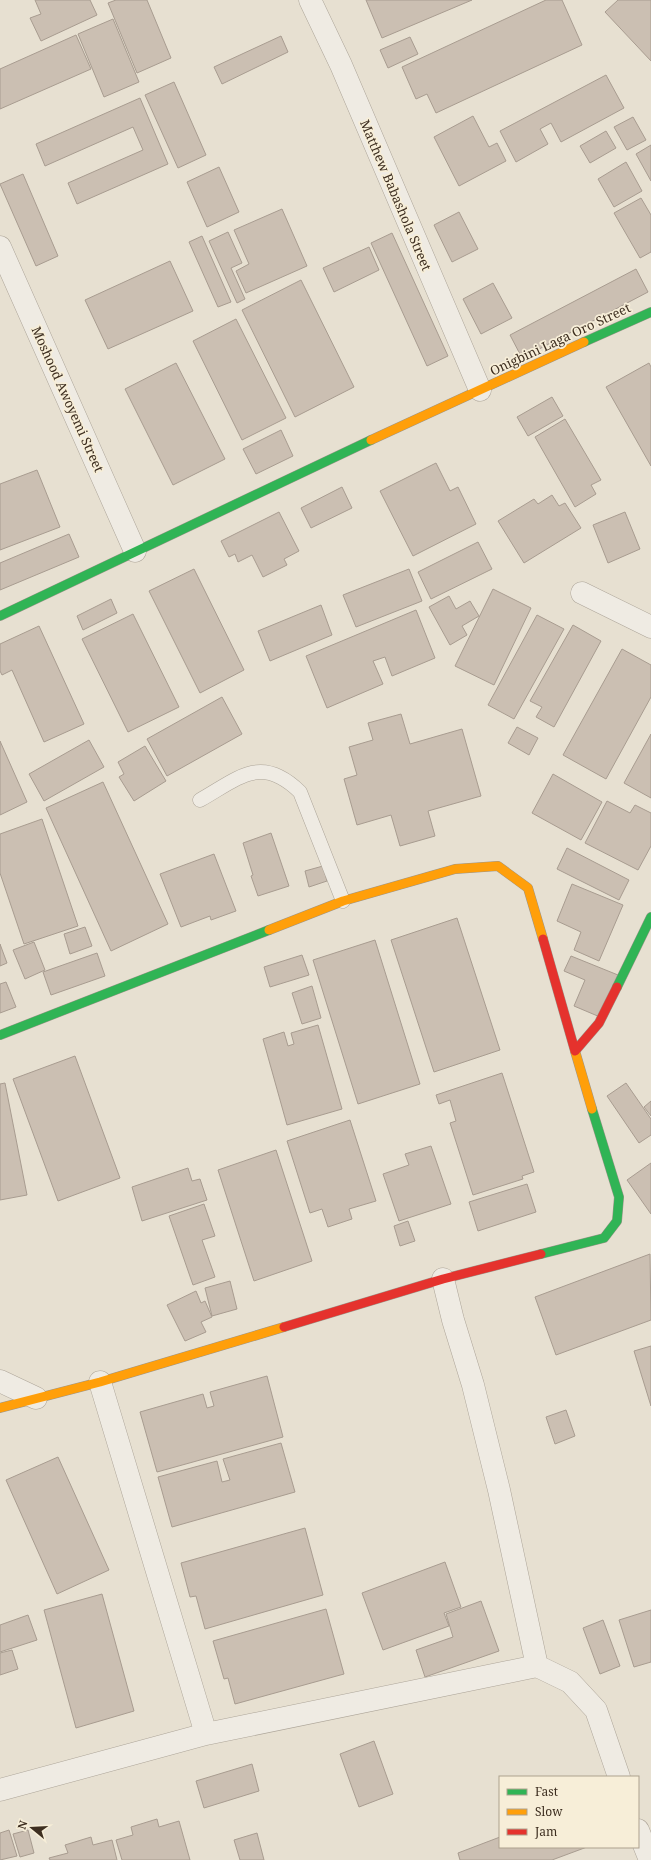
<svg xmlns="http://www.w3.org/2000/svg" width="651" height="1860" viewBox="0 0 651 1860" font-family="'Noto Serif',serif">
  <style>
    .building { fill: #cbbfb2; stroke: #a89c90 }
    .lines { fill: none; stroke-linecap: round; stroke-linejoin: round }
    .lane-casing { stroke: #ada599; stroke-width: 15 }
    .street-casing { stroke: #ada599; stroke-width: 23 }
    .fast-casing { stroke: #9c958a; stroke-width: 10 }
    .slow-casing { stroke: #9c958a; stroke-width: 10 }
    .jam-casing { stroke: #9c958a; stroke-width: 10 }
    .lane { stroke: #efebe3; stroke-width: 14 }
    .street { stroke: #efebe3; stroke-width: 22 }
    .fast { stroke: #30b455; stroke-width: 9 }
    .slow { stroke: #ff9f0a; stroke-width: 9 }
    .jam { stroke: #e5322d; stroke-width: 9 }
    .labels { text-anchor: middle; dominant-baseline: central; stroke-width: 3.5; stroke-linejoin: round; paint-order: stroke }
    .street-label { font-size: 13px; fill: #3d2e20; stroke: #f7eed8 }
  </style>
  <rect width="100%" height="100%" fill="#e7e0d1"/>
  <!-- building -->
  <path class="building" d="M35,0H90L97,15L41,41L30,18L41,14Z
    M116,0H147L171,58L137,73L108,3Z
    M366,0H472L382,38Z
    M546,0H562L582,45L436,113L427,94L416,99L402,67Z
    M618,0H651V61L605,12Z
    M113,19L139,82L104,97L78,34Z
    M76,35L91,69L0,109V69Z
    M281,36L288,52L222,84L214,67Z
    M410,37L418,54L388,68L380,50Z
    M606,75L624,108L561,142L551,123L540,129L548,144L516,162L500,131Z
    M174,82L206,155L178,168L145,95Z
    M140,98L168,164L77,204L68,183L143,150L133,127L45,166L36,144Z
    M473,116L489,147L497,143L506,161L459,186L434,137Z
    M633,117L646,140L627,150L614,127Z
    M606,131L616,148L590,163L580,146Z
    M651,145V181L636,154Z
    M626,162L642,191L614,207L598,179Z
    M219,167L239,212L207,227L187,182Z
    M23,174L58,256L36,266L0,184Z
    M641,198L651,215V252L640,258L614,213Z
    M282,209L307,266L246,293L236,271L249,264L234,230Z
    M459,212L478,249L452,262L434,225Z
    M228,232L242,263L231,268L245,299L237,303L209,241Z
    M392,233L448,356L427,366L371,243Z
    M202,236L231,302L218,307L189,242Z
    M369,247L379,270L334,292L323,268Z
    M170,261L193,311L108,349L85,300Z
    M636,269L648,292L522,358L510,335Z
    M301,280L354,387L295,417L242,310Z
    M493,283L512,318L481,334L463,299Z
    M236,319L286,418L242,440L193,341Z
    M176,363L225,459L173,485L125,389Z
    M649,363L651,367V466L606,387Z
    M552,397L563,416L528,436L517,417Z
    M565,419L601,480L591,485L596,494L575,507L535,437Z
    M281,430L293,456L256,474L243,449Z
    M436,463L450,491L458,487L476,524L413,556L380,491Z
    M37,470L60,527L0,550V484Z
    M342,487L352,508L311,528L301,508Z
    M552,495L559,506L565,503L581,528L524,563L498,521L534,499L538,504Z
    M279,512L299,551L284,559L287,565L263,577L252,555L238,562L235,554L229,557L221,541Z
    M625,512L640,549L608,563L593,525Z
    M69,534L79,557L0,590V563Z
    M478,542L492,569L431,599L418,572Z
    M194,569L244,670L200,693L149,591Z
    M409,569L422,601L356,627L343,595Z
    M493,589L531,608L494,685L455,666Z
    M449,596L456,609L470,601L479,616L462,626L467,635L450,645L429,607Z
    M111,599L117,613L83,630L77,616Z
    M321,605L332,635L270,661L258,631Z
    M416,610L435,658L392,676L385,657L373,661L383,684L327,708L306,656Z
    M133,614L179,707L128,732L82,639Z
    M537,615L564,629L514,719L488,705Z
    M573,625L601,641L554,727L536,717L542,707L530,701Z
    M39,626L84,724L44,742L12,670L2,675L0,671V644Z
    M622,649L651,665V697L606,779L563,755Z
    M222,697L242,734L167,776L147,739Z
    M401,714L410,744L462,729L481,796L428,811L435,836L400,846L391,815L357,825L344,779L357,775L349,747L373,740L368,723Z
    M517,727L538,738L529,755L508,743Z
    M651,734V798L624,783Z
    M89,740L104,767L44,801L29,774Z
    M0,741L27,802L0,815Z
    M145,746L166,781L134,801L119,777L124,774L118,762Z
    M553,774L602,802L581,840L532,813Z
    M103,782L168,924L111,951L46,808Z
    M607,801L630,813L635,805L651,813V846L638,870L585,843Z
    M42,819L78,926L24,944L0,873V834Z
    M271,833L289,886L258,896L251,876L253,875L243,843Z
    M567,848L629,880L619,900L557,869Z
    M214,854L236,911L211,920L210,916L181,927L160,874Z
    M323,866L327,881L309,887L305,871Z
    M572,884L623,905L599,961L574,950L581,932L557,921Z
    M457,918L500,1050L434,1072L391,940Z
    M85,927L92,946L70,954L64,934Z
    M375,940L420,1084L358,1104L313,960Z
    M34,942L45,970L25,979L13,950Z
    M0,944L7,963L0,966Z
    M97,953L105,976L51,995L43,972Z
    M302,955L309,975L270,987L264,967Z
    M571,956L618,975L600,1017L574,1006L585,980L564,971Z
    M6,982L16,1007L0,1013V984Z
    M312,986L321,1018L302,1024L292,993Z
    M318,1025L342,1109L287,1125L263,1039L284,1032L288,1046L294,1044L291,1033Z
    M75,1056L120,1178L58,1201L13,1079Z
    M502,1073L534,1172L522,1176L523,1179L473,1195L450,1123L456,1121L450,1100L439,1104L436,1095Z
    M5,1083L27,1195L0,1200V1084Z
    M626,1083L651,1119V1135L639,1143L607,1096Z
    M651,1101V1116L644,1107Z
    M350,1120L376,1201L349,1209L352,1219L328,1227L322,1209L310,1213L287,1141Z
    M431,1146L451,1204L399,1221L383,1174L409,1165L405,1154Z
    M276,1150L312,1261L254,1281L218,1170Z
    M651,1163V1214L627,1180Z
    M188,1168L192,1181L200,1179L207,1200L142,1221L132,1187Z
    M527,1184L536,1212L478,1231L469,1202Z
    M204,1204L215,1236L202,1240L215,1277L193,1285L169,1216Z
    M408,1221L415,1241L400,1246L394,1226Z
    M650,1254L651,1320L556,1355L535,1297Z
    M230,1281L237,1309L212,1316L205,1288Z
    M196,1291L201,1303L205,1301L212,1317L201,1322L206,1332L185,1341L167,1305Z
    M651,1346V1406L634,1351Z
    M267,1376L283,1437L157,1472L140,1412L203,1394L207,1408L214,1406L210,1392Z
    M566,1410L575,1436L555,1444L546,1417Z
    M281,1443L295,1492L172,1527L158,1477L217,1461L222,1482L230,1480L223,1459Z
    M58,1457L109,1570L57,1594L6,1480Z
    M305,1528L323,1595L205,1629L196,1596L190,1597L181,1563Z
    M445,1562L461,1607L444,1613L449,1626L383,1650L362,1593Z
    M102,1594L134,1711L76,1728L44,1610Z
    M481,1601L499,1651L425,1677L416,1650L453,1637L446,1614Z
    M326,1609L344,1674L235,1704L228,1678L224,1679L213,1641Z
    M651,1610V1662L634,1667L619,1620Z
    M28,1615L37,1640L0,1652V1625Z
    M603,1620L620,1666L600,1674L583,1628Z
    M12,1650L18,1669L0,1675V1653Z
    M374,1741L393,1794L359,1807L340,1754Z
    M252,1764L259,1791L204,1808L196,1781Z
    M157,1819L159,1827L179,1821L190,1860H122L116,1840L133,1835L131,1827Z
    M9,1830L17,1856L0,1860V1833Z
    M28,1830L34,1853L20,1857L13,1834Z
    M257,1833L264,1860H240L234,1840Z
    M91,1837L93,1845L112,1840L117,1860H50L49,1858L68,1853L65,1845Z
    M500,1837V1847H587L552,1860H460L458,1853Z"/>
  <g class="lines">
    <defs>
      <path id="lane" d="M200,800C239,778 261,754 300,792L343,901"/>
      <path id="street" d="M310,0L341,65L480,390
        M0,247L135,551
        M582,593L651,627
        M443,1279L453,1320L473,1385L499,1490L537,1666
        M0,1381L36,1398
        M100,1382L206,1734
        M0,1790L206,1734L537,1666L570,1682L596,1710L619,1777
        M638,1830L650,1860"/>
      <path id="fast" d="M584,342L651,312
        M0,616L371,440
        M617,987L651,917
        M0,1035L269,930
        M541,1254L604,1238L617,1221L619,1197L592,1109"/>
      <path id="slow" d="M371,440L584,342
        M269,930L343,901L455,869L498,866L528,888L543,939
        M575,1051L592,1109
        M0,1408L100,1382L284,1327"/>
      <path id="jam" d="M543,939L575,1051L599,1023L617,987
        M284,1327L443,1279L541,1254"/>
    </defs>
    <!-- lane casing -->
    <use href="#lane" class="lane-casing"/>
    <!-- street casing -->
    <use href="#street" class="street-casing"/>
    <!-- fast casing -->
    <use href="#fast" class="fast-casing"/>
    <!-- slow casing -->
    <use href="#slow" class="slow-casing"/>
    <!-- jam casing -->
    <use href="#jam" class="jam-casing"/>
    <!-- lane -->
    <use href="#lane" class="lane"/>
    <!-- street -->
    <use href="#street" class="street"/>
    <!-- fast -->
    <use href="#fast" class="fast"/>
    <!-- slow -->
    <use href="#slow" class="slow"/>
    <!-- jam -->
    <use href="#jam" class="jam"/>
  </g>
  <g class="labels">
    <!-- street labels -->
    <g class="street-label">
      <text transform="translate(396 195) rotate(67)">Matthew Babashola Street</text>
      <text transform="translate(560 339) rotate(-25)">Onigbini Laga Oro Street</text>
      <text transform="translate(68 399) rotate(66)">Moshood Awoyemi Street</text>
    </g>
  </g>
  <!-- legend -->
  <rect x="499" y="1776" width="140" height="72" fill="#f7eed8" stroke="#ada18e"/>
  <rect x="507" y="1789" width="20" height="6" fill="#30b455" stroke="#ada18e"/>
  <text x="535" y="1796" font-size="12" fill="#3d2e20">Fast</text>
  <rect x="507" y="1809" width="20" height="6" fill="#ff9f0a" stroke="#ada18e"/>
  <text x="535" y="1816" font-size="12" fill="#3d2e20">Slow</text>
  <rect x="507" y="1829" width="20" height="6" fill="#e5322d" stroke="#ada18e"/>
  <text x="535" y="1836" font-size="12" fill="#3d2e20">Jam</text>
  <!-- north arrow -->
  <g transform="translate(32 1828) rotate(288)" stroke="#f7eed8" stroke-width="3" paint-order="stroke">
  <path d="M0-3L7 15L0 10L-7 15Z" fill="#3d2e20"/>
  <text y="-6" font-size="11" font-weight="bold" text-anchor="middle" fill="#3d2e20">N</text>
  </g>
</svg>
